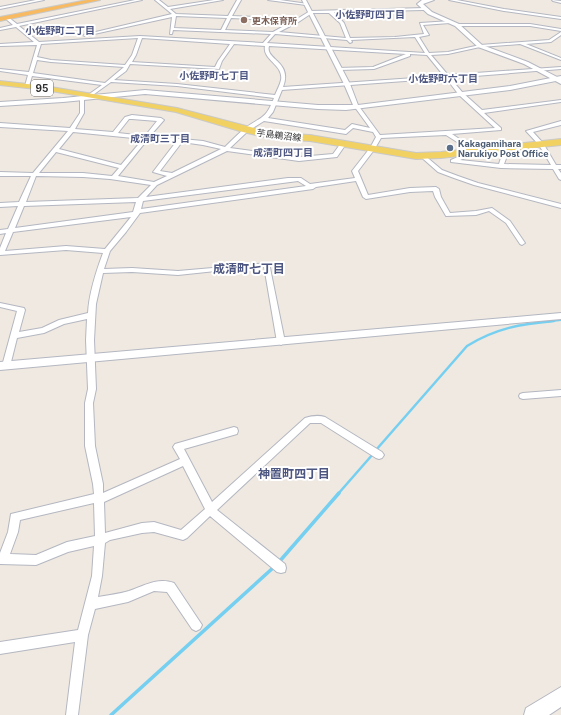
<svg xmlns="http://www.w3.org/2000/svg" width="561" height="715" viewBox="0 0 561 715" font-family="Inter,'Noto Sans JP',sans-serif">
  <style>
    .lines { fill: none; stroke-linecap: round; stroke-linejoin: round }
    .stream-far2 { stroke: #75cff0; stroke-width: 2 }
    .stream-far1 { stroke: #75cff0; stroke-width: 2.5 }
    .stream { stroke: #75cff0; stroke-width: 3.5 }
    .river { fill: #75cff0; fill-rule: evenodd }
    .minor-casing { stroke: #b4b7c1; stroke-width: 2 }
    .tertiary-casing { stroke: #b4b7c1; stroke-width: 2 }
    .secondary-casing { stroke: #b4b7c1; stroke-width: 2 }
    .primary-casing { stroke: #c9c9c9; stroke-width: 2 }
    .trunk-casing { stroke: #c9c9c9; stroke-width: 2 }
    .minor { fill: #fff; fill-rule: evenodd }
    .tertiary { fill: #fff; fill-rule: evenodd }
    .secondary { fill: #fff; fill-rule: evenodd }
    .primary { fill: #f2d163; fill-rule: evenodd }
    .trunk { fill: #f8ba60; fill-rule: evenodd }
    .education-dot { fill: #8d6e63; stroke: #fff; stroke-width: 1.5 }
    .service-dot { fill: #5c6f8a; stroke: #fff; stroke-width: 1.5 }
    .labels { text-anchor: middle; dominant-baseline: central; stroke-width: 4; stroke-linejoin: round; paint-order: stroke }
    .far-education-label { font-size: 9px; font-weight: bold; fill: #785e54; stroke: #fff; text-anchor: start }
    .far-street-label { font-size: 9px; fill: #2e2e2e; stroke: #fff }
    .far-service-label { font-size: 9px; font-weight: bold; fill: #4e5e75; stroke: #fff; text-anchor: start }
    .far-neighbourhood-label { font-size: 10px; font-weight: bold; fill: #4d5680; stroke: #fff }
    .shield { fill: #fff; stroke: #6d6d6d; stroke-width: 1 }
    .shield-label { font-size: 10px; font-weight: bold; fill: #2e2e2e }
    .neighbourhood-label { font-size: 12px; font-weight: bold; fill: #4d5680; stroke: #fff }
  </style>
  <rect width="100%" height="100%" fill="#efe9e1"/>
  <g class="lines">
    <!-- stream-far2 -->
    <path class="stream-far2" d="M544,322L561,320"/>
    <!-- stream-far1 -->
    <path class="stream-far1" d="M376,450L467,346C496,328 521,324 554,321
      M338,494L373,454"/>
    <!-- stream -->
    <path class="stream" d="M279,562L339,493
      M111,715L274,567"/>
    <!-- river -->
    <path class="river" d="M557,0H561V2L558,1Z"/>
    <defs>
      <path id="minor" d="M36,0H44L0,9V7Z
        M135,0H142L19,26L39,42L140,36L263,43L271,34L173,30L172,34H170L172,17L85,36L83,35L172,14L155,0H159L168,7L214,0H223L170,9L176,14L228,16L237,0H241L232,16L297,19L310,11L425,8L424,10L334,12L344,23L350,38L395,37L424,34L420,23L451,21L450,23L423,25L429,35L419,37L429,53L448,52L480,45L549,40L561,32V35L551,42L526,44L561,58V60L520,44L480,47L448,54L431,55L448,75L561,67V69L450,78L463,93L482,110L561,100V102L484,113L501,128V130L452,134L477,151L476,153L460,160L499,164L504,148L507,146L510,148L504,164L551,165L539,145L526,131L561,121V125L533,132L543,143L556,165H561V169H558L561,173V180L559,179L553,169L501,168L451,162V160L471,151L446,135L381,138L374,150L358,171L368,195L410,188L436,187L439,189L441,197L450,213L476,211L492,208L510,221L525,243L522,245L520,244L506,223L489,211L476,215L446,216L435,197L433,191L410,192L366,199L363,197L356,181L316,187L313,189L140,213L126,232L110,251L104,269L132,268L178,271L269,263L285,342L281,345L277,342L264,266L178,275L132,272L103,273L96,304L94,340L96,389L93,403L95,446L103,484V493L180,459L173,447L175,444L234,427L237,428L238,431L237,434L184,449L212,502L305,418C311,416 319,415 325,417L382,452L384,455L382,458L379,459L376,458L321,423H310L217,510L285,564L286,568L285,572L281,573L277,572L210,516L187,538L183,540L154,532L142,533L110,540L105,543L102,576L98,597C108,595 119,594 129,591C144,586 157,577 174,583L202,625L200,629L196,631L192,629L167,592L154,591L128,602L95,609L88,635L78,715H66L75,642L0,654V642L78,630L92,576L94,546L68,552L36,565L0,564V553L8,532L11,514L94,494L93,484L85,446V403L88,389L86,340L87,319L64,324L44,333L17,338L10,366L6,369L2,366L17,311L0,307V303L24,308L25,310L19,332L42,328L59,320L88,313C89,293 96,272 103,253L66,250L0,255V248L6,233L0,234V230L8,229L18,206L0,207V203L19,202L31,176H0V172L33,173L68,131L0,127V123L70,128L80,113V98L82,97L84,98V113L75,129L113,132L125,117L132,115L161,118L164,120L150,136L203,141L225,147C231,141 237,135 244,129C261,116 265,121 274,98L177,86L111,82L90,97H88V95L102,85L32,76L29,86L27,87L25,86L28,75L0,71V69L29,72L37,45L0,46V44L34,42L16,27L0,30V28L13,25L6,19V17H8L17,24ZM312,13H329L340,23L346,38L279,32L300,21ZM176,16L227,18L221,30L174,28ZM231,18L293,21L273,32L225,30ZM275,34L347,40L350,43L352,42L351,40L415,37L425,53L267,43ZM138,38L132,55L125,65L51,60L37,57L41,44ZM142,38L230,44L218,61L215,67L132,62L136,55ZM234,44L265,46C262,60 284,65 281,80C280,85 277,90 275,95L177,84L114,80L126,71L130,64L219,69L222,61ZM269,46L406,54L373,67L337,68V69L339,70L374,69L410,56V54L427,55L444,76L283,87C293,61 265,60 269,46ZM37,60L51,62L124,67L105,83L33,73ZM446,78L459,95L495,128L380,135L358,105H356L354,106L370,128L352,124L345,130L268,118L273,112L282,90ZM129,119H132L157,121L145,136L118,133ZM264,121L346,134L353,128L373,132L376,137L370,148L352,171L355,178L310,184L301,178H288L146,197L157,185L227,151L299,161L337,157L346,144L341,143L333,154L299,157L230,148L248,131ZM73,132L143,139L121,165L59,149ZM148,139L176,142L153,172L167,176L154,182L118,176ZM182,142L203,145L221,149L172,173L160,171ZM56,152L119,168L112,176L83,173H39ZM36,176L83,177L110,179L151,185L138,198L26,202ZM298,181L306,186L141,209L143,201ZM136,202L133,212L15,228L24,206ZM131,217L105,249L66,246L5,251L13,232ZM183,466L205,509L181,530L154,522L142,523L105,533L104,502ZM94,503L95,536L67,542L36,555L10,554L18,532L20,520Z
        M268,0H280L308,4L306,5Z
        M449,0H457L504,9L561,17V19L504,11Z
        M552,0L561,1V3L553,1Z
        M457,24H530L561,29V31L530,26H456Z
        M423,154L442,170L458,176L478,183L561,204V208L474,185L454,178L438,172L421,157V155Z
        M561,390V396L523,399L520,398L519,396L520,394L523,393Z"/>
      <path id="tertiary" d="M302,0H306L350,84L358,105L510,86L561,76V80L510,90L346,110L318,109L145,94L63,102L0,106V102L63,98L145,90L318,105H353L344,84Z
        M561,313V319L0,370V362Z"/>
      <path id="secondary" d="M422,0H434L423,4L432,12L459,24L482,45L528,62L561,79V84L524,64L478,47L455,26L428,14L417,4Z
        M561,687V707L549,715H524L526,708Z"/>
      <path id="primary" d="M0,81L45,86L177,108L273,133L310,135L416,153L441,152L561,139V145L441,158L416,159L310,141L273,139L243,132L176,112L45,90L0,85Z"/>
      <path id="trunk" d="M87,0H100L0,21V17Z"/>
    </defs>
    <!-- minor casing -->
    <use href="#minor" class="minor-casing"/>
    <!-- tertiary casing -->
    <use href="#tertiary" class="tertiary-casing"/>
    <!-- secondary casing -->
    <use href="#secondary" class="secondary-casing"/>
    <!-- primary casing -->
    <use href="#primary" class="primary-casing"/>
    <!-- trunk casing -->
    <use href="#trunk" class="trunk-casing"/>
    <!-- minor -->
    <use href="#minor" class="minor"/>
    <!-- tertiary -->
    <use href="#tertiary" class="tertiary"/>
    <!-- secondary -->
    <use href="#secondary" class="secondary"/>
    <!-- primary -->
    <use href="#primary" class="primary"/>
    <!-- trunk -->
    <use href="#trunk" class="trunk"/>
  </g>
  <!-- markers -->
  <circle class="education-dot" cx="244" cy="20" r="4"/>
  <circle class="service-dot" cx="450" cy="148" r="4"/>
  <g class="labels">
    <!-- far-education labels -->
    <g class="far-education-label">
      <text x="252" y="20">更木保育所</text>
    </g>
    <!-- far-street labels -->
    <g class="far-street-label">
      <text transform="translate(279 135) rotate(7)">芋島鵜沼線</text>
    </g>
    <!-- far-service labels -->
    <g class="far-service-label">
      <text x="458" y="143">Kakagamihara<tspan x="458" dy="10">Narukiyo Post Office</tspan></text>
    </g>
    <!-- far-neighbourhood labels -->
    <g class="far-neighbourhood-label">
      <text x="370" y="14">小佐野町四丁目</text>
      <text x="60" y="30">小佐野町二丁目</text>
      <text x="214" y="75">小佐野町七丁目</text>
      <text x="443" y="78">小佐野町六丁目</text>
      <text x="160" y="138">成清町三丁目</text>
      <text x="283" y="152">成清町四丁目</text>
    </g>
    <!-- shield labels -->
    <rect class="shield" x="31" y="80" width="22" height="16" rx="3"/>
    <g class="shield-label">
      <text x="42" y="88">95</text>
    </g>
    <!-- neighbourhood labels -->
    <g class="neighbourhood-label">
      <text x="249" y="268">成清町七丁目</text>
      <text x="294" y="473">神置町四丁目</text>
    </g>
  </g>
</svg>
